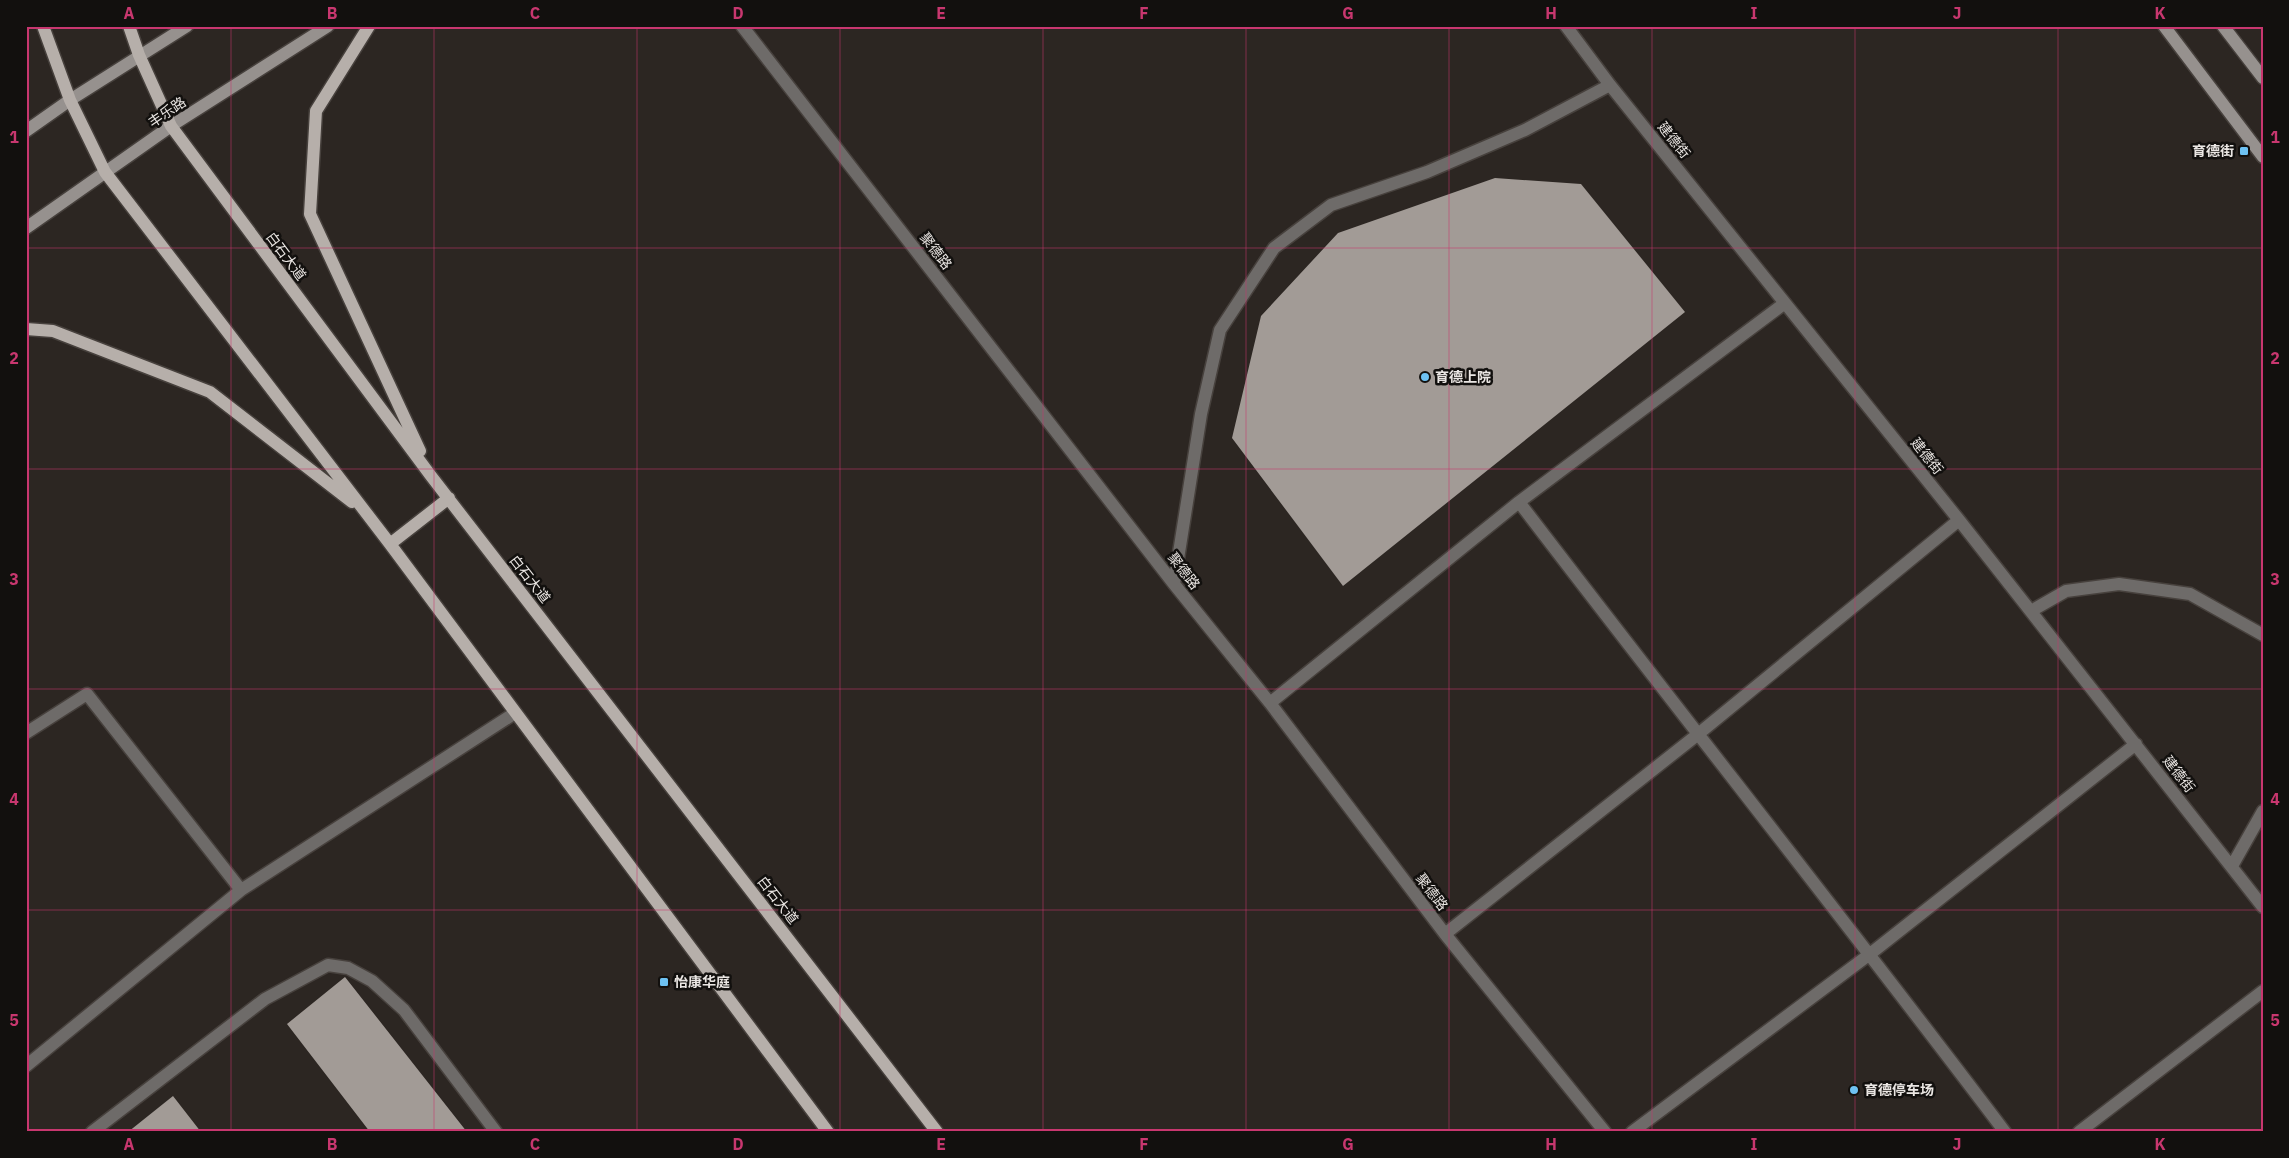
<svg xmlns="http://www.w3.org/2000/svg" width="2289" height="1158" viewBox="0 0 2289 1158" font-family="'IBM Plex Sans','Noto Sans SC',sans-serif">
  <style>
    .building { fill: #a29b96 }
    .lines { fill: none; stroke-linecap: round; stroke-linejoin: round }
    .street-casing { stroke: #47413d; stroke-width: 15 }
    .secondary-casing { stroke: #47413d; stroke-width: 15 }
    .primary-casing { stroke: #47413d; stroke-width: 15 }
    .street { stroke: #6e6b69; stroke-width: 12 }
    .secondary { stroke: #96918e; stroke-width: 12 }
    .primary { stroke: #b6afaa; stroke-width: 12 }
    .grid { fill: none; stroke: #c8376f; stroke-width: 1; stroke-opacity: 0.55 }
    .poi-dot { fill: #6ec2f3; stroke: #12100e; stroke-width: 2 }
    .labels { text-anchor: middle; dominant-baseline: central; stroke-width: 5; stroke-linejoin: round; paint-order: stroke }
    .street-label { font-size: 14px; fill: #eae6e3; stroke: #12100e }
    .poi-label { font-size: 14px; font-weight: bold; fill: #eae6e3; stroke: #12100e; text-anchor: start }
    .neatline { fill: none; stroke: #c8376f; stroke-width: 2 }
    .grid-label { font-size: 16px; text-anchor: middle; font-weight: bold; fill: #c8376f }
  </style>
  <rect width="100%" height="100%" fill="#2c2622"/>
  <!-- building -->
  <path class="building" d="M1495,178L1581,184L1685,312L1343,586L1232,438L1261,316L1338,233Z
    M345,977L467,1132H370L287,1024Z
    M173,1096L201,1132H128Z"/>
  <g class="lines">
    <defs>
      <path id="street" d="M742,26L1174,584L1270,703L1445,934L1605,1132
        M1566,26L1610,85L1959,520L2263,907
        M1519,502C1680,713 1845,920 2005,1132
        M1174,584L1201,414L1220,330L1274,248L1331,205L1427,172L1525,130L1610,85
        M2031,611L2066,591L2119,584L2190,594L2263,635
        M1270,703L1519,502L1785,303
        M26,733L87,694L241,890
        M2232,866L2263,811
        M1445,934L1697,735L1959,520
        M26,1066L241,890L515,713
        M92,1132L265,999L328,965L348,968L372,981L404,1010L496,1132
        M1632,1132L1870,954L2136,744
        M2079,1132L2263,991"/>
      <path id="secondary" d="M2164,26L2263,157
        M2223,26L2263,78
        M26,131L70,100L187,26
        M26,228L171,126L328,26"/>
      <path id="primary" d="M43,26L70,100L105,172L390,544L828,1132
        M129,26L139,55L171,126L431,476L937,1132
        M369,26L316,111L310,214L420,451
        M26,329L53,331L210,392L352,502
        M390,544L449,498"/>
    </defs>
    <!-- street casing -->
    <use href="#street" class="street-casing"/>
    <!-- secondary casing -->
    <use href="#secondary" class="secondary-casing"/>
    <!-- primary casing -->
    <use href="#primary" class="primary-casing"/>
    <!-- street -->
    <use href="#street" class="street"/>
    <!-- secondary -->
    <use href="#secondary" class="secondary"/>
    <!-- primary -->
    <use href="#primary" class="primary"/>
  </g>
  <!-- grid -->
  <path class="grid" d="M231,26V1132M434,26V1132M637,26V1132M840,26V1132M1043,26V1132M1246,26V1132M1449,26V1132M1652,26V1132M1855,26V1132M2058,26V1132M26,248H2263M26,469H2263M26,689H2263M26,910H2263"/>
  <!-- markers -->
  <g class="poi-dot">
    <rect x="2239" y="146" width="10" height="10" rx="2.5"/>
    <circle cx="1425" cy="377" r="5"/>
    <rect x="659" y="977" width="10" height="10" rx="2.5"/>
    <circle cx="1854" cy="1090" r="5"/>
  </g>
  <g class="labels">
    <!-- street labels -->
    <g class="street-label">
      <text transform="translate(167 112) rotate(-34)">丰乐路</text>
      <text transform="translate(1674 140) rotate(51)">建德街</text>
      <text transform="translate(936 251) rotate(52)">聚德路</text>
      <text transform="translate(286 256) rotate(53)">白石大道</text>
      <text transform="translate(1927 456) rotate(51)">建德街</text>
      <text transform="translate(1184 571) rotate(52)">聚德路</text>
      <text transform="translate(530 579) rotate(52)">白石大道</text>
      <text transform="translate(2179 774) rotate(52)">建德街</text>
      <text transform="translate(1432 892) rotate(53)">聚德路</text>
      <text transform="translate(778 900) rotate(52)">白石大道</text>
    </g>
    <!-- poi labels -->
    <g class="poi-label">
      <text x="2234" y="151" text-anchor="end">育德街</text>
      <text x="1435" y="377">育德上院</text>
      <text x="674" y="982">怡康华庭</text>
      <text x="1864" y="1090">育德停车场</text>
    </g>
  </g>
  <!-- border -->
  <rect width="2289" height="1158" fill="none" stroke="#12100e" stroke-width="55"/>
  <rect x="28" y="28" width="2234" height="1102" class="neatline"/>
  <g class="grid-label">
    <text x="129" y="19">A</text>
    <text x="332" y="19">B</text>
    <text x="535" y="19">C</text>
    <text x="738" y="19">D</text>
    <text x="941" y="19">E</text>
    <text x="1144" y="19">F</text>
    <text x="1348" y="19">G</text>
    <text x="1551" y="19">H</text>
    <text x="1754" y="19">I</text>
    <text x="1957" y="19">J</text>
    <text x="2160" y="19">K</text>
    <text x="14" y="143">1</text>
    <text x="2275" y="143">1</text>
    <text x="14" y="364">2</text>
    <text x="2275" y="364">2</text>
    <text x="14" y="585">3</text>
    <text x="2275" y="585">3</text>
    <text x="14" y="805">4</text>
    <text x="2275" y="805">4</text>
    <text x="14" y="1026">5</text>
    <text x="2275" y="1026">5</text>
    <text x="129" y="1150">A</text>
    <text x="332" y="1150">B</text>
    <text x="535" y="1150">C</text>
    <text x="738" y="1150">D</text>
    <text x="941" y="1150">E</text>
    <text x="1144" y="1150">F</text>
    <text x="1348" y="1150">G</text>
    <text x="1551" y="1150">H</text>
    <text x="1754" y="1150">I</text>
    <text x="1957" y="1150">J</text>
    <text x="2160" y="1150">K</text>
  </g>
</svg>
